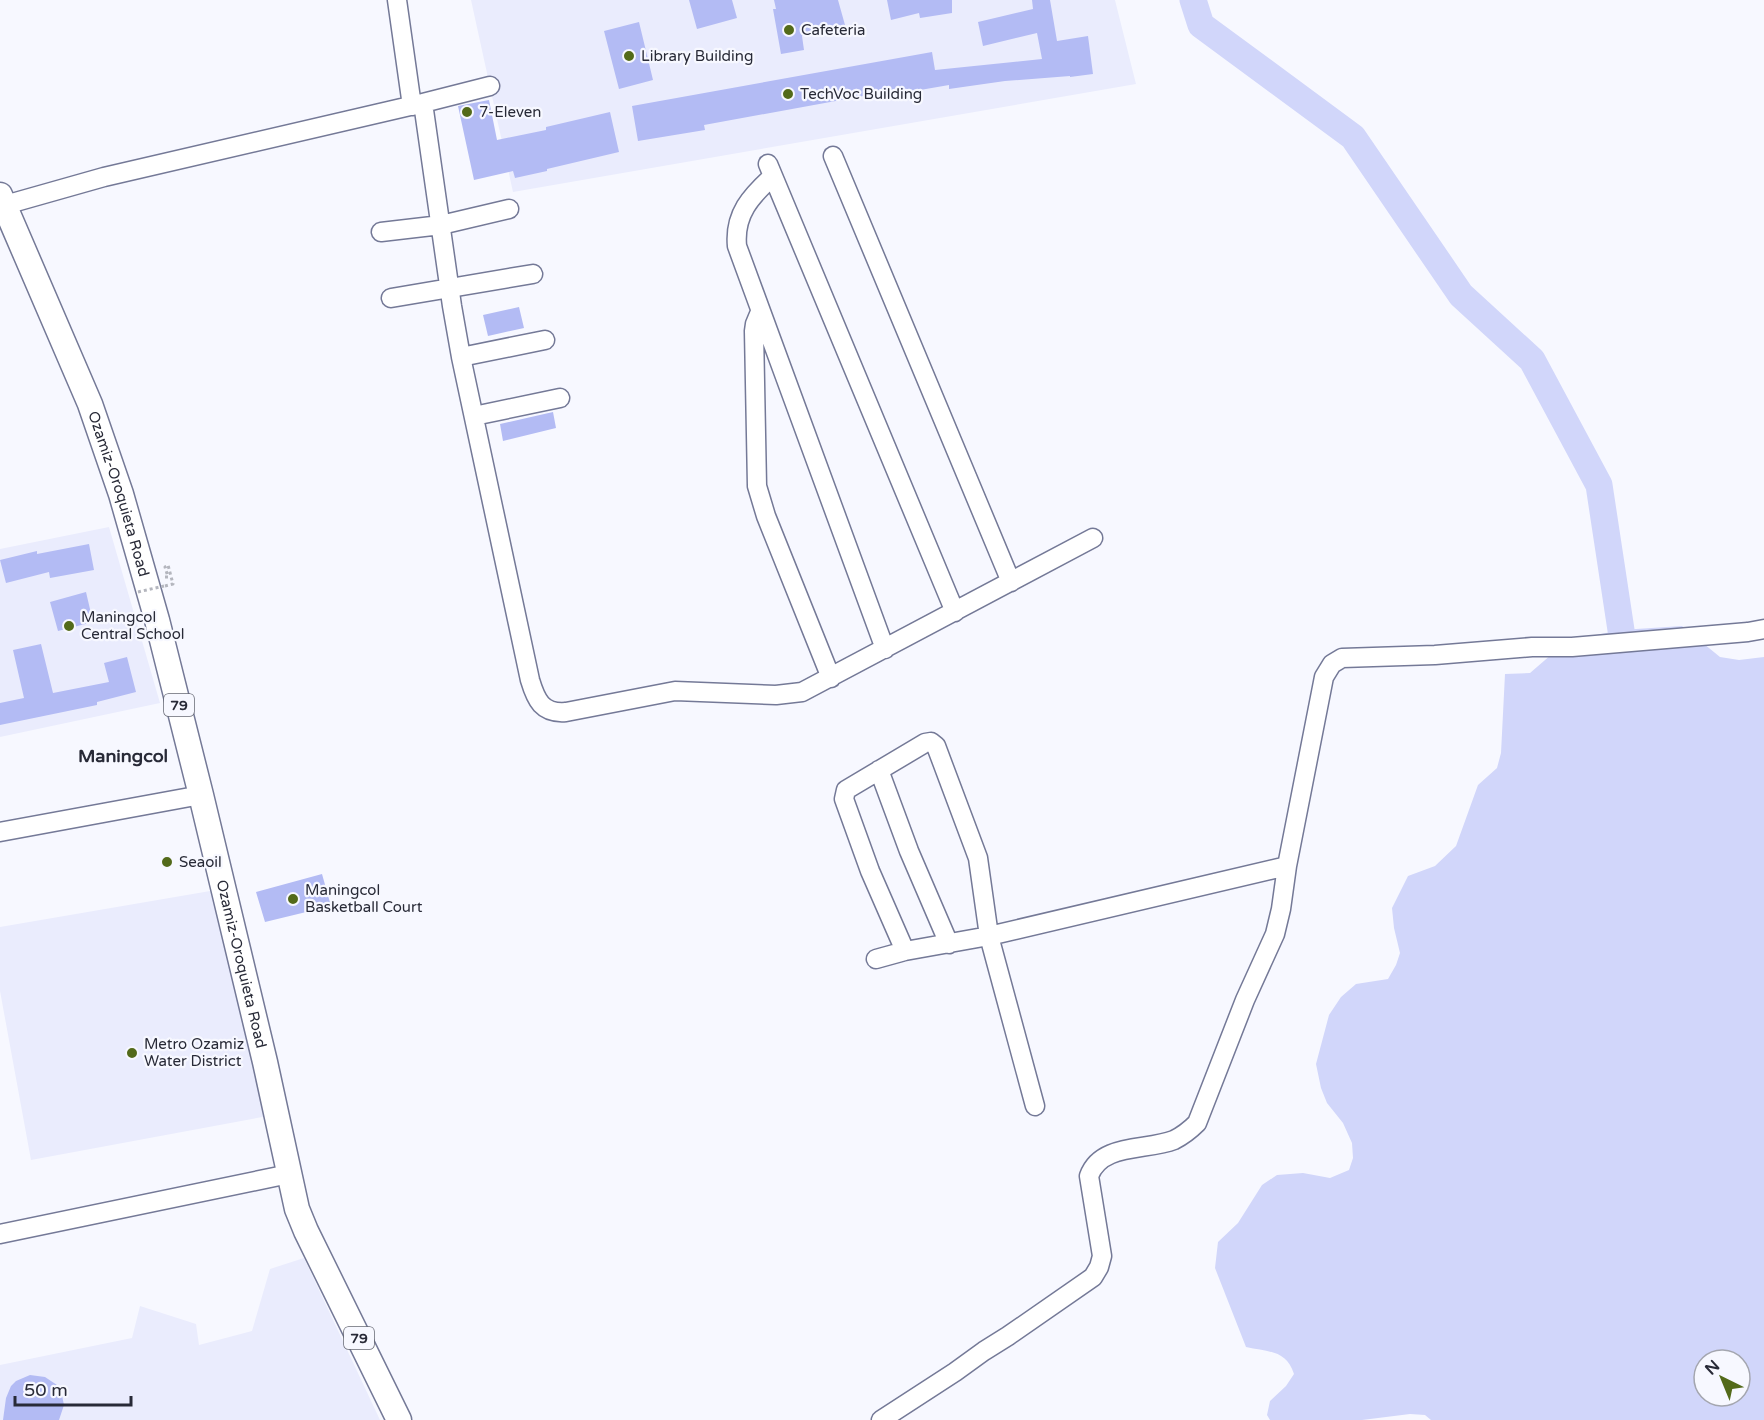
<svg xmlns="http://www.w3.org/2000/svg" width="1764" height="1420" viewBox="0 0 1764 1420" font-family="'Varela Round',sans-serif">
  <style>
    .built { fill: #eaecfd }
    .water { fill: #d1d6fa; fill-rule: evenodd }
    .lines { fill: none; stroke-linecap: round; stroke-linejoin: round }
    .river { stroke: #d1d6fa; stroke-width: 27 }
    .building { fill: #b3bbf4 }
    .minor-casing { stroke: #747997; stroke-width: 21 }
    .major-casing { stroke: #747997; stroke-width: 27 }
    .path { stroke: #b4b6be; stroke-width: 3; stroke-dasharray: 3 3; stroke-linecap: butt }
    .minor { stroke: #fff; stroke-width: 18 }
    .major { stroke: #fff; stroke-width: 24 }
    .path-bridge { stroke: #b4b6be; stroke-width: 3; stroke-dasharray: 3 3; stroke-linecap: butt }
    .poi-dot { fill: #536a1a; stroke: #f7f8ff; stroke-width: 2 }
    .labels { text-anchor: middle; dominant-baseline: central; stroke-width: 4.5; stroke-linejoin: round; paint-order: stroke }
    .shield { fill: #f7f8ff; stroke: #666873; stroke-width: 1.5 }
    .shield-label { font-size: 14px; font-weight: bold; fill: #282a37 }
    .poi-label { font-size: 15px; fill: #282a37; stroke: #f7f8ff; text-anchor: start }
    .street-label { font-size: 15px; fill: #282a37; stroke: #f7f8ff }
    .quarter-label { font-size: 18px; font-weight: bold; fill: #282a37; stroke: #f7f8ff }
  </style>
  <rect width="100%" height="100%" fill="#f7f8ff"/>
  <!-- built -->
  <path class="built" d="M471,0H1115L1136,84L513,192Z
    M109,527L160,703L0,737V549Z
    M216,890L268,1116L31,1160L0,991V927Z
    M304,1258L380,1420H0V1365L132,1338L140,1306L196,1324L199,1345L252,1331L270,1269Z"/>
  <!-- water -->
  <path class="water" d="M1682,626L1720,657L1739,660L1764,657V1420H1431L1425,1415L1410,1414L1362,1420H1270L1267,1415L1270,1401L1286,1386L1294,1374C1286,1350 1269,1352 1246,1347L1215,1268L1218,1242L1238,1223L1262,1185L1277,1175L1303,1173L1330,1178L1349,1170L1353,1158L1352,1143L1343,1123L1327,1103L1321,1088L1316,1064L1329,1015L1341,997L1356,984L1388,979L1396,965L1400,953L1394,928L1392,908L1408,876L1435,866L1456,846L1478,785L1497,768L1501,753L1505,674L1530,673L1552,654L1576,639L1621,630ZM1704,1360H1740V1396H1704Z"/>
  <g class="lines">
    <!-- river -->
    <path class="river" d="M1193,0L1201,25L1353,137L1461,295L1532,360L1599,485L1621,630"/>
  </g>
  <!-- building -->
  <path class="building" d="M689,0H732L737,18L697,29Z
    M774,0H838L845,25L802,36L804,50L781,54L773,9H776Z
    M887,0H952V13L920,18L919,13L891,20Z
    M1032,0H1050L1057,41L1088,36L1093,74L1070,77V76L1005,81L949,89V85L874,98V94L704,125L705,130L638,141L632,106L932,52L935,70L1042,59L1037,33L983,46L978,22L1033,9Z
    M639,22L653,80L619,89L604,31Z
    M489,100L497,140L546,130V127L610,112L619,152L547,169V171L515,178L513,171L474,180L458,106Z
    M519,307L524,328L488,336L483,315Z
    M553,412L556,428L503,441L500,424Z
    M89,544L94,570L50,578L49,572L6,583L0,560L37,551V554Z
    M86,592L93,622L58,631L50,602Z
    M41,644L53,693L109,682L104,663L127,657L136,692L97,702V705L0,725V703L24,698L13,650Z
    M322,874L331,906L265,922L256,892Z
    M30,1375L45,1377L57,1385L61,1391L64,1405L59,1420H3L6,1398L11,1386L16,1381Z"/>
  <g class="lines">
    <defs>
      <path id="minor" d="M397,0L412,106
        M423,103L490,86
        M833,156L1011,582
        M768,164L955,612
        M773,176C751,196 734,214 737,246L885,649
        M5,205L104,177L423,103L452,306L461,357L545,340
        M381,232L441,225L509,209
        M391,298L533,274
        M760,312L755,324L754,331L757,486L766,516L831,678
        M461,357L530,680C536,700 542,714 566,712L675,691L776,695L802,692L1093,538
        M474,416L560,398
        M879,770L909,851L949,944
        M0,832L201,795
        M905,951L870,871L844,799L846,790L925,743L931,742L936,746L978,858L989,936L1035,1106
        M876,959L905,951L989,936L1287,866
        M0,1234L289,1174
        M881,1420L955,1372L984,1351L1008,1336L1093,1277L1099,1267L1102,1256L1089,1176C1101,1143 1146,1151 1174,1140C1182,1136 1190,1130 1197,1123L1245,1000L1275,934L1281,909L1287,866L1324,677L1332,664L1342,658L1435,655L1532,647H1572L1748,632L1764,629"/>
      <g id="major">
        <path id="s1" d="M0,195L90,404L121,494L157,620L201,795L265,1062L297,1209L306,1231L399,1420"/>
      </g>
    </defs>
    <!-- minor casing -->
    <use href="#minor" class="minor-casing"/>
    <!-- major casing -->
    <use href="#major" class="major-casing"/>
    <!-- path -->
    <path class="path" d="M165,577H168L165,567L168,565L173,584L165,586"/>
    <!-- minor -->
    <use href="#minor" class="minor"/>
    <!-- major -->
    <use href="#major" class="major"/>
    <!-- path-bridge -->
    <path class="path-bridge" d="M138,592L164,586"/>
  </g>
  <!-- markers -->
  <g class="poi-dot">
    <circle cx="789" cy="30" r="6"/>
    <circle cx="629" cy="56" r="6"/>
    <circle cx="788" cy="94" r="6"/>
    <circle cx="467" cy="112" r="6"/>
    <circle cx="69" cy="626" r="6"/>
    <circle cx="167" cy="862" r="6"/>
    <circle cx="293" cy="899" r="6"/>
    <circle cx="132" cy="1053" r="6"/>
  </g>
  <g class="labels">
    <!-- shield labels -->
    <g class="shield">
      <rect x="164" y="694" width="30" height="22" rx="4.5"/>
      <rect x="344" y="1327" width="30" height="22" rx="4.5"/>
    </g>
    <g class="shield-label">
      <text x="179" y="705">79</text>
      <text x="359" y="1338">79</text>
    </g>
    <!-- poi labels -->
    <g class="poi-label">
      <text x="801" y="30">Cafeteria</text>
      <text x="641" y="56">Library Building</text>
      <text x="800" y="94">TechVoc Building</text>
      <text x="479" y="112">7-Eleven</text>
      <text x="81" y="617">Maningcol<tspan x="81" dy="17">Central School</tspan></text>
      <text x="179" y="862">Seaoil</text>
      <text x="305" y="890">Maningcol<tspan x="305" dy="17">Basketball Court</tspan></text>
      <text x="144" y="1044">Metro Ozamiz<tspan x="144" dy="17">Water District</tspan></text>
    </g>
    <!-- street labels -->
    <g class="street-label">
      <text stroke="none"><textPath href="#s1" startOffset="322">Ozamiz-Oroquieta Road</textPath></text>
      <text stroke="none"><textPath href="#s1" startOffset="808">Ozamiz-Oroquieta Road</textPath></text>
    </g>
    <!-- quarter labels -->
    <g class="quarter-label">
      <text x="123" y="756">Maningcol</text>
    </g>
  </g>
  <!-- north arrow -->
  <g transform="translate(1722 1378) rotate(317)"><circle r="28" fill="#f7f8ff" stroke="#a4a6af" stroke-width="1.5"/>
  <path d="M0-4.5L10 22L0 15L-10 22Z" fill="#536a1a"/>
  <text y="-9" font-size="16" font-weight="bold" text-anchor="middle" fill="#282a37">N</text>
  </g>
  <!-- scale -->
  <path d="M15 1396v9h116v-9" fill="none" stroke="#282a37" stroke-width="3"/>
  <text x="24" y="1396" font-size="18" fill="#282a37" stroke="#f7f8ff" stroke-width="4.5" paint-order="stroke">50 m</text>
</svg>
